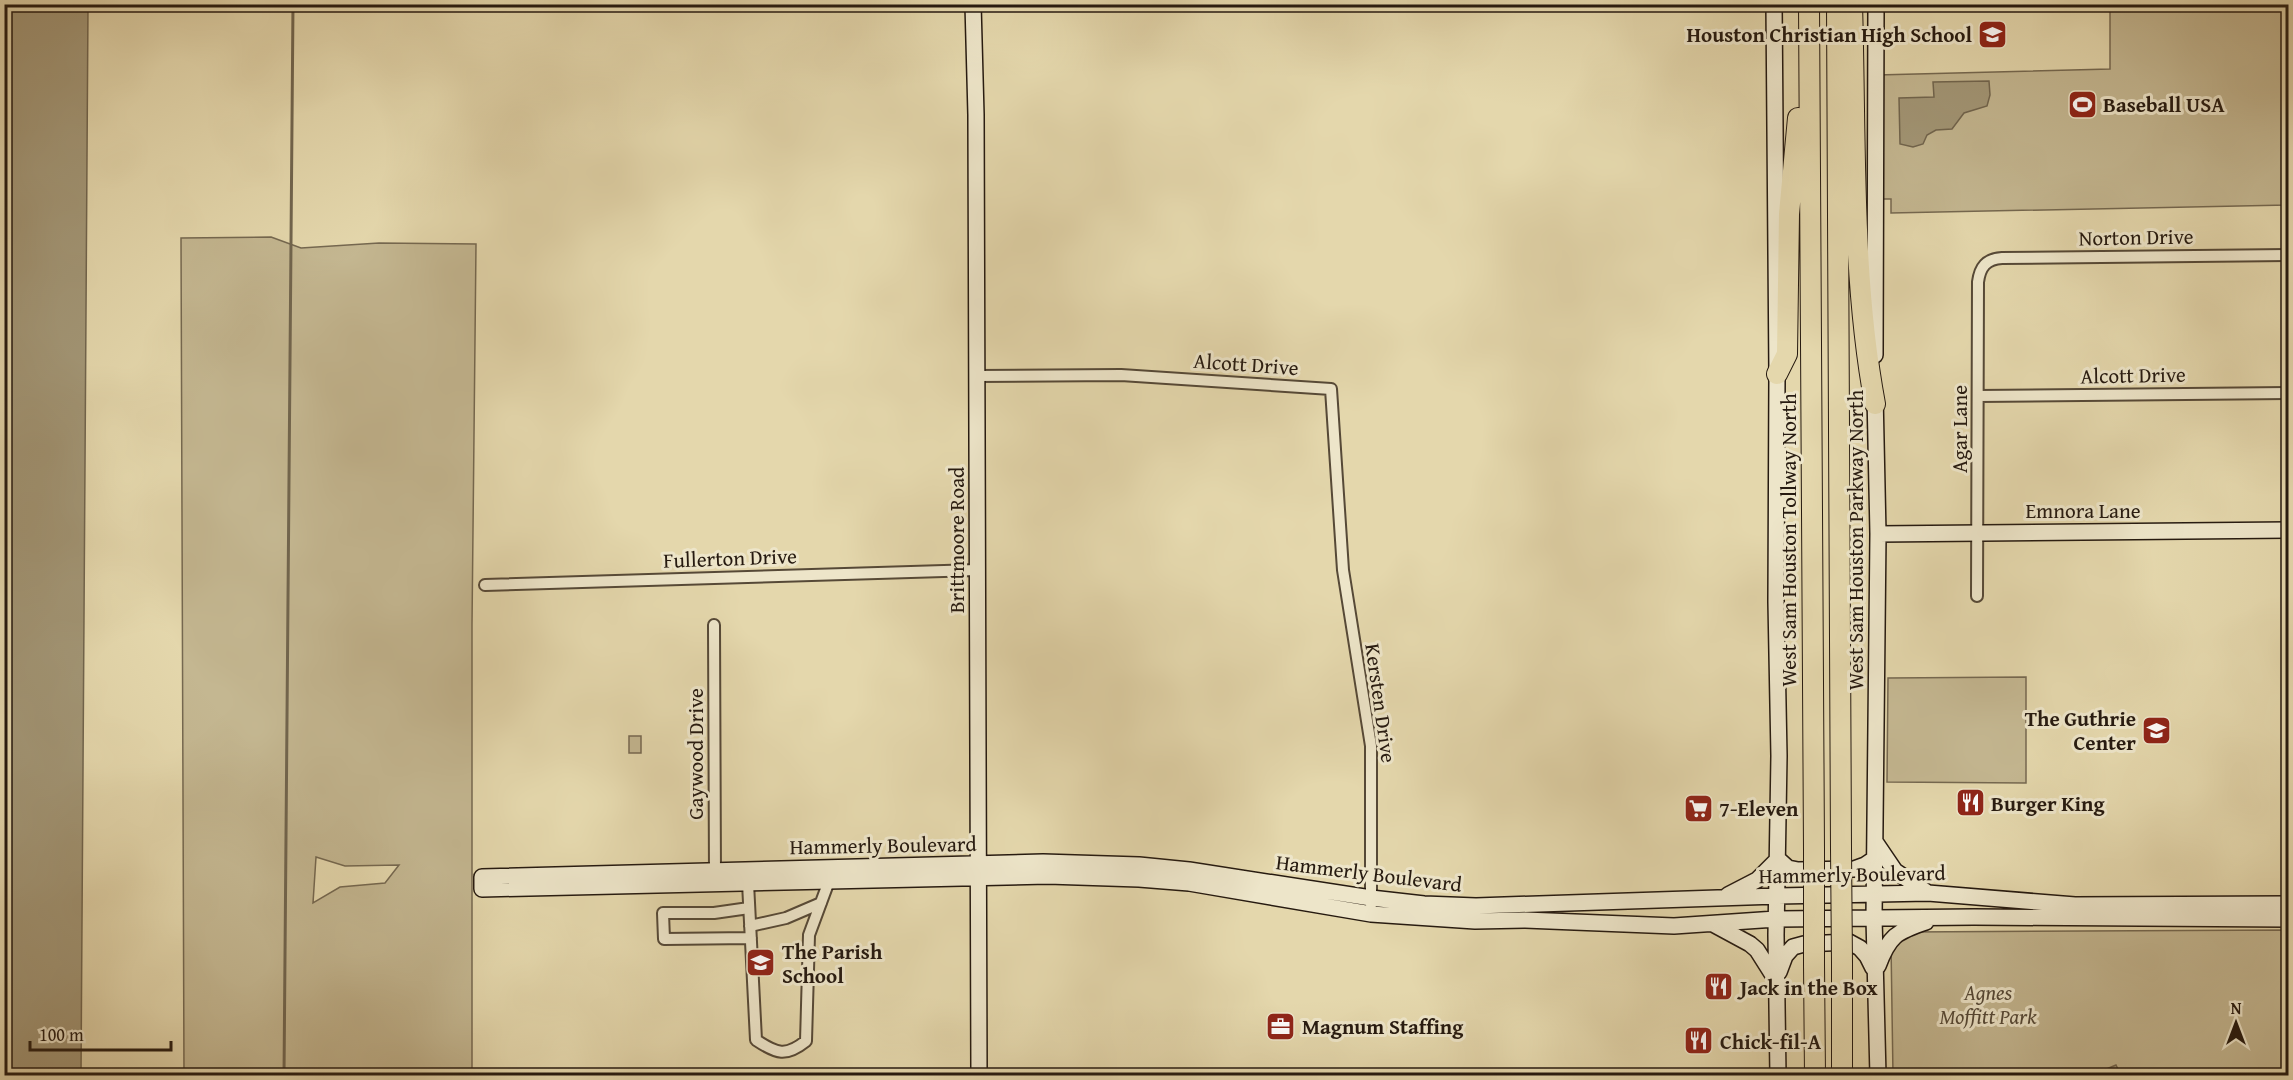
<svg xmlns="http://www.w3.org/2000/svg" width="2293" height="1080" viewBox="0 0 2293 1080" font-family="'Gentium Book Plus',serif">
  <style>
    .green { fill: #c4b791; stroke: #756850; stroke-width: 1.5; fill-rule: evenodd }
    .water { fill: #a39777; stroke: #71654e; stroke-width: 1.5 }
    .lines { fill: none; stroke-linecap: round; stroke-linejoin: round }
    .stream { stroke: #71654e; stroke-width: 3 }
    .street-casing { stroke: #564937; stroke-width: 14 }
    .secondary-casing { stroke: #261a10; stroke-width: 18 }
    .highway-casing { stroke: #261a10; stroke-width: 22 }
    .street { stroke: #ede5c9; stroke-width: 10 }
    .secondary { stroke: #ede5c9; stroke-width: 15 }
    .highway { stroke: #e4d7ac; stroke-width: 20 }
    .highway-bridge-casing { stroke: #261a10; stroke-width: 22; stroke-linecap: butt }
    .highway-bridge { stroke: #e4d7ac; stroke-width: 20 }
    .labels { text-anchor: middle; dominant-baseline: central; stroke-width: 6; stroke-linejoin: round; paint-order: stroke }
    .poi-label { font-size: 21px; font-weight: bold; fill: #261a10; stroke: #ede5c9; text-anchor: start }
    .street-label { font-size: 21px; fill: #261a10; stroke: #ede5c9 }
    .park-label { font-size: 21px; font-style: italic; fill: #554937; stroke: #ede5c9 }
  </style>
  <rect width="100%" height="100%" fill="#e4d7ac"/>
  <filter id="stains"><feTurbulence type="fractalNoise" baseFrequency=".00333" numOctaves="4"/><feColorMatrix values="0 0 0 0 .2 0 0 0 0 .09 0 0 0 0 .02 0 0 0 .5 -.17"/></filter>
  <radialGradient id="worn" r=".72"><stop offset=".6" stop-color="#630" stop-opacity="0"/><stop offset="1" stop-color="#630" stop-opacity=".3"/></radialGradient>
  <!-- green -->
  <path class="green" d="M2110,5H2288V205L1891,213V199H1876L1877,75L2110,69Z
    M271,237L301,248L379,243L476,244L472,625V1075H184L181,238ZM316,857L345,866L399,865L385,883L340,887L313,903Z
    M2026,677V783L1887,782L1888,678Z
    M629,736H641V753H629Z
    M2288,930V1075H1893L1891,945L1908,932Z"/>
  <!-- water -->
  <path class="water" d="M5,4L88,5L81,1075H5Z
    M1989,81L1990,95L1987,106L1964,113L1952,129L1936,130L1927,135L1923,144L1913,147L1900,144L1899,98L1934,97L1933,82Z
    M2116,1065L2121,1075H2092Z"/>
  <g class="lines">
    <!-- stream -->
    <path class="stream" d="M284,1076L293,4"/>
    <defs>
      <path id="street" d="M977,376L1121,375L1331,389L1343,570L1371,746V905
        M1978,396L2288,393
        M485,585L977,570
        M1977,596L1978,282C1980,267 1986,259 2002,258L2288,255
        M714,625L715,877
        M748,883L756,1040C777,1054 786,1057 806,1041L809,935L829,881
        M749,908L714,913H663L664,939L751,938
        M750,926L786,918L821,903"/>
      <path id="secondary" d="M973,4L976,115L979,1076
        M1774,4L1777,374L1776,602L1779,756L1776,935L1778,1076
        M1875,355L1876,4
        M1875,394L1878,534L1874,918L1878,1076
        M1878,534L2288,530
        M1876,843L1895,871L1928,893
        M1778,859L1788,868L1798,870L1854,869L1865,865L1874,859
        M1728,895L1757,880L1778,859
        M2288,904L2075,905L1928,893L1777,896L1476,906L1424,904L1371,898L1189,870L1139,865L1043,862L482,877V889L1048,876L1139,879L1189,883L1371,914L1475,921L1525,920L1674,926L1776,919L1974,917L2288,919
        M1713,924L1750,944L1757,950L1776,980
        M1878,966C1889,936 1896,932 1926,922
        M1779,972L1785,956L1793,947L1804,944L1849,942L1860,948L1867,956L1873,968"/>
      <path id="highway" d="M1809,4L1814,850
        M1837,4L1841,849
        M1852,4C1856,136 1851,275 1875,404
        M1777,374L1787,354L1789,214L1798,118
        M1842,963V1076
        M1814,964L1815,1076"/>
    </defs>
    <!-- street casing -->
    <use href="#street" class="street-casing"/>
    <!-- secondary casing -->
    <use href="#secondary" class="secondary-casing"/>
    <!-- highway casing -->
    <use href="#highway" class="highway-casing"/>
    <!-- street -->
    <use href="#street" class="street"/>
    <!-- secondary -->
    <use href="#secondary" class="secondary"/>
    <!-- highway -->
    <use href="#highway" class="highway"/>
    <defs>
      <path id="highway-bridge" d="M1841,849L1842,963
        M1814,850V964"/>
    </defs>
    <!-- highway-bridge casing -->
    <use href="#highway-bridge" class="highway-bridge-casing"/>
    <!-- highway-bridge -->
    <use href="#highway-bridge" class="highway-bridge"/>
  </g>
  <!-- icons -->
  <defs>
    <symbol id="school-square" viewBox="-11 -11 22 22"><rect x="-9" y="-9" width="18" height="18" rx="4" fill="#8f2418" stroke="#ede5c9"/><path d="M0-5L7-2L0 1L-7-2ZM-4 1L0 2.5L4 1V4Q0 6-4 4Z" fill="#fff"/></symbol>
    <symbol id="stadium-square" viewBox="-11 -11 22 22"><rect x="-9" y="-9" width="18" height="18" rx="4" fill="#8f2418" stroke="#ede5c9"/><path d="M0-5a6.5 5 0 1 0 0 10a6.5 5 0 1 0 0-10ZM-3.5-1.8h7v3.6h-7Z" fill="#fff"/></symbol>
    <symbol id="restaurant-square" viewBox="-11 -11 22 22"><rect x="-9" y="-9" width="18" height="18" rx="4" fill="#8f2418" stroke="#ede5c9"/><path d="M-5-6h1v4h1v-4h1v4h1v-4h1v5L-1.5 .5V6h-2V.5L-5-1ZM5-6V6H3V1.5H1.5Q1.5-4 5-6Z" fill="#fff"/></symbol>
    <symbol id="supermarket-square" viewBox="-11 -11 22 22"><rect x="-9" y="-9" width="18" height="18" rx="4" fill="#8f2418" stroke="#ede5c9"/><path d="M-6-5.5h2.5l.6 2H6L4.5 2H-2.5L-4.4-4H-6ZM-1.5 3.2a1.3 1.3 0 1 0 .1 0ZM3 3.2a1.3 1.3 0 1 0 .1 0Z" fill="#fff"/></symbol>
    <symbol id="office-square" viewBox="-11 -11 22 22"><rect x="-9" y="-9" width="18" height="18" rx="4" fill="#8f2418" stroke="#ede5c9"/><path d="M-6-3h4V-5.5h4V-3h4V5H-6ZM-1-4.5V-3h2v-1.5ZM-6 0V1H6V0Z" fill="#fff"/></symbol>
  </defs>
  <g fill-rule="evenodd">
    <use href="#school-square" x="1976" y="18" width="33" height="33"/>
    <use href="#stadium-square" x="2066" y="88" width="33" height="33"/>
    <use href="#school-square" x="2140" y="714" width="33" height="33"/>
    <use href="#restaurant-square" x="1954" y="786" width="33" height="33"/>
    <use href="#supermarket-square" x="1682" y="792" width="33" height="33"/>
    <use href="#school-square" x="744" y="946" width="33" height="33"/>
    <use href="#restaurant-square" x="1702" y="970" width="33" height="33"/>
    <use href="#office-square" x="1264" y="1010" width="33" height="33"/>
    <use href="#restaurant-square" x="1682" y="1024" width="33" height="33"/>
  </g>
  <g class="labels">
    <!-- poi labels -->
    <g class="poi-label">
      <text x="1972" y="34" text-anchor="end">Houston Christian High School</text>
      <text x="2103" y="104">Baseball USA</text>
      <text x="2136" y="718" text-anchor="end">The Guthrie<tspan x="2136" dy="24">Center</tspan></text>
      <text x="1991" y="803">Burger King</text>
      <text x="1719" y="808">7-Eleven</text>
      <text x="782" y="951">The Parish<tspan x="782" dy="24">School</tspan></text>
      <text x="1740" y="987">Jack in the Box</text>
      <text x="1302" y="1026">Magnum Staffing</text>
      <text x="1720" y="1041">Chick-fil-A</text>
    </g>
    <!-- street labels -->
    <g class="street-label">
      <text transform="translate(2136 237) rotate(-1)">Norton Drive</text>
      <text transform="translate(1246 364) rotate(4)">Alcott Drive</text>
      <text transform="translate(2133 375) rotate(-1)">Alcott Drive</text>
      <text transform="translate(1959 429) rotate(-90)">Agar Lane</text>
      <text x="2083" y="510">Emnora Lane</text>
      <text transform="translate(956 540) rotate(-90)">Brittmoore Road</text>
      <text transform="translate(1788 540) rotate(-90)">West Sam Houston Tollway North</text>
      <text transform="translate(1855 540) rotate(-90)">West Sam Houston Parkway North</text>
      <text transform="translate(730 558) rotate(-2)">Fullerton Drive</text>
      <text transform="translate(1381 703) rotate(82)">Kersten Drive</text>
      <text transform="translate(695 754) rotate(-90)">Gaywood Drive</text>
      <text transform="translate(883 845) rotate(-1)">Hammerly Boulevard</text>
      <text transform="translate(1369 873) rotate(7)">Hammerly Boulevard</text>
      <text transform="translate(1852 874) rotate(-1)">Hammerly Boulevard</text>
    </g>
    <!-- park labels -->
    <g class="park-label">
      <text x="1988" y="992">Agnes<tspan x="1988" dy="24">Moffitt Park</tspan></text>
    </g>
  </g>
  <!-- margin -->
  <rect width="2293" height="1080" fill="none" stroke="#e4d7ac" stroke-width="24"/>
  <rect x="6" y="6" width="2281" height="1068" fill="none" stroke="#261a10" stroke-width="3"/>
  <rect x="12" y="12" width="2269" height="1056" fill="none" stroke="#261a10" stroke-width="1.5"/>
  <!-- north arrow -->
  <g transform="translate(2236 1023)" stroke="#ede5c9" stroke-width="4.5" paint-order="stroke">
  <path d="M0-4.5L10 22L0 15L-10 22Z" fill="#261a10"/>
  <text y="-9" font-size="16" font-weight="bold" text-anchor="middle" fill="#261a10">N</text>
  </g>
  <!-- scale -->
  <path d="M30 1041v9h141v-9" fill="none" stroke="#261a10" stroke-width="3"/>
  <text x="39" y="1041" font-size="18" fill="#261a10" stroke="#ede5c9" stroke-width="4.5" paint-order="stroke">100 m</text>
  <rect width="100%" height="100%" filter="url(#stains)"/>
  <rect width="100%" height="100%" fill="url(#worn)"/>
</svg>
